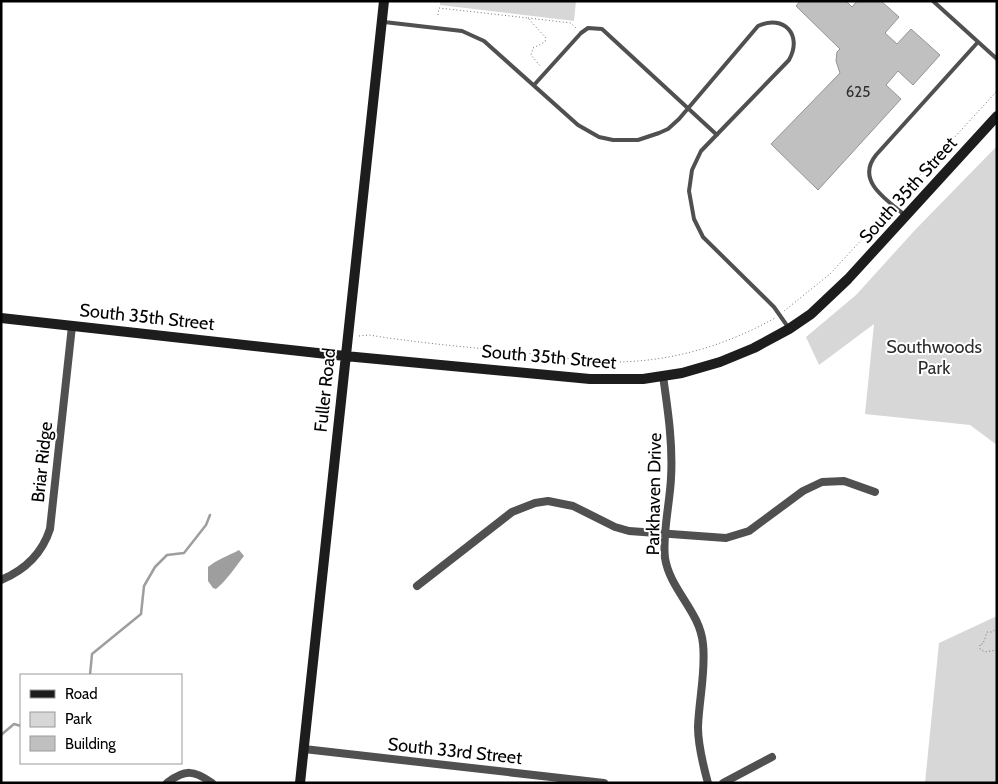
<svg xmlns="http://www.w3.org/2000/svg" width="998" height="784" viewBox="0 0 998 784" font-family="Cabin,sans-serif">
  <style>
    .green { fill: #d7d7d7 }
    .water { fill: #9e9e9e }
    .lines { fill: none; stroke-linecap: round; stroke-linejoin: round }
    .stream { stroke: #9e9e9e; stroke-width: 2.5 }
    .building { fill: #c0c0c0; stroke: #949494 }
    .path { stroke: #727272; stroke-width: 1; stroke-dasharray: 1 2.5; stroke-linecap: butt }
    .lane { stroke: #505050; stroke-width: 4 }
    .street { stroke: #505050; stroke-width: 8 }
    .secondary { stroke: #1d1d1d; stroke-width: 10 }
    .labels { text-anchor: middle; dominant-baseline: central; stroke-width: 4; stroke-linejoin: round; paint-order: stroke }
    .number-label { font-size: 15px; fill: #303030 }
    .street-label { font-size: 18px; fill: #000; stroke: #fff }
    .park-label { font-size: 18px; fill: #2e2e2e; stroke: #fff }
  </style>
  <rect width="100%" height="100%" fill="#fff"/>
  <!-- green -->
  <path class="green" d="M440,1H576L574,21L440,5Z
    M997,146V445L970,425L865,414L874,324L819,365L806,337L856,295L915,230Z
    M997,616V783H925L939,643Z"/>
  <!-- water -->
  <path class="water" d="M239,550L244,556C235,567 228,579 216,589L213,588L208,581V567C218,559 228,556 239,550Z"/>
  <g class="lines">
    <!-- stream -->
    <path class="stream" d="M90,675L92,654L141,614L144,586L155,567L167,555L184,553L206,525L210,515
      M1,735L14,724L21,726"/>
  </g>
  <!-- building -->
  <path class="building" d="M800,1H846L852,7L857,1H881L899,17L885,33L897,44L911,29L940,55L913,85L898,71L886,85L901,99L818,190L771,144L840,73L836,61L837,52L840,49L796,6Z"/>
  <g class="lines">
    <!-- path -->
    <path class="path" d="M438,15L439,8L528,18L546,38L545,42L533,48L531,55L541,67
      M528,18L571,23L576,28
      M896,201L997,91
      M784,311L830,274L889,210
      M359,336L369,335C418,343 467,347 516,352C547,355 577,361 607,362C667,363 723,347 775,318
      M997,628L992,632H987L983,644H980V649L985,652L997,650"/>
    <!-- lane -->
    <path class="lane" d="M933,1L997,59
      M384,22L462,31L484,41L578,125L599,137L613,140H638L659,133L668,129L679,119L758,26C784,14 803,35 789,60L701,151L692,170L689,191L694,219L703,237L774,307L788,327
      M534,85L581,33L588,28L602,29L717,135
      M906,216C887,200 855,181 876,155L978,42"/>
    <!-- street -->
    <path class="street" d="M663,376C668,411 673,444 671,478C670,502 662,536 665,558C670,590 700,611 703,644C706,671 699,699 698,727C698,746 703,765 708,783
      M1,580C25,570 42,554 50,529L72,326
      M417,586L512,512L535,503L548,501L573,506L615,527L629,531L726,538L749,531L803,491L822,482L844,481L875,492
      M304,749L604,783
      M167,783C185,769 194,770 212,783
      M723,783L772,757"/>
    <!-- secondary -->
    <path class="secondary" d="M1,318L345,356L590,379H643L682,373L720,362L754,348L789,329L811,314L848,279L997,116
      M300,783L384,1"/>
  </g>
  <g class="labels">
    <!-- number labels -->
    <g class="number-label">
      <text x="858" y="92">625</text>
    </g>
    <!-- street labels -->
    <g class="street-label">
      <text transform="translate(908 190) rotate(-48)">South 35th Street</text>
      <text transform="translate(147 317) rotate(6)">South 35th Street</text>
      <text transform="translate(549 357) rotate(5)">South 35th Street</text>
      <text transform="translate(325 390) rotate(-84)">Fuller Road</text>
      <text transform="translate(42 462) rotate(-84)">Briar Ridge</text>
      <text transform="translate(654 494) rotate(-89)">Parkhaven Drive</text>
      <text transform="translate(455 751) rotate(6)">South 33rd Street</text>
    </g>
    <!-- park labels -->
    <g class="park-label">
      <text x="934" y="347">Southwoods<tspan x="934" dy="21">Park</tspan></text>
    </g>
  </g>
  <!-- border -->
  <rect width="998" height="784" fill="none" stroke="#000000" stroke-width="5"/>
  <!-- legend -->
  <rect x="20" y="674" width="162" height="90" fill="#ffffff" stroke="#999999"/>
  <rect x="30" y="690" width="25" height="8" fill="#1d1d1d" stroke="#999999"/>
  <text x="65" y="699" font-size="15" fill="#000000">Road</text>
  <rect x="30" y="712" width="25" height="15" fill="#d7d7d7" stroke="#999999"/>
  <text x="65" y="724" font-size="15" fill="#000000">Park</text>
  <rect x="30" y="736" width="25" height="15" fill="#c0c0c0" stroke="#999999"/>
  <text x="65" y="749" font-size="15" fill="#000000">Building</text>
</svg>
